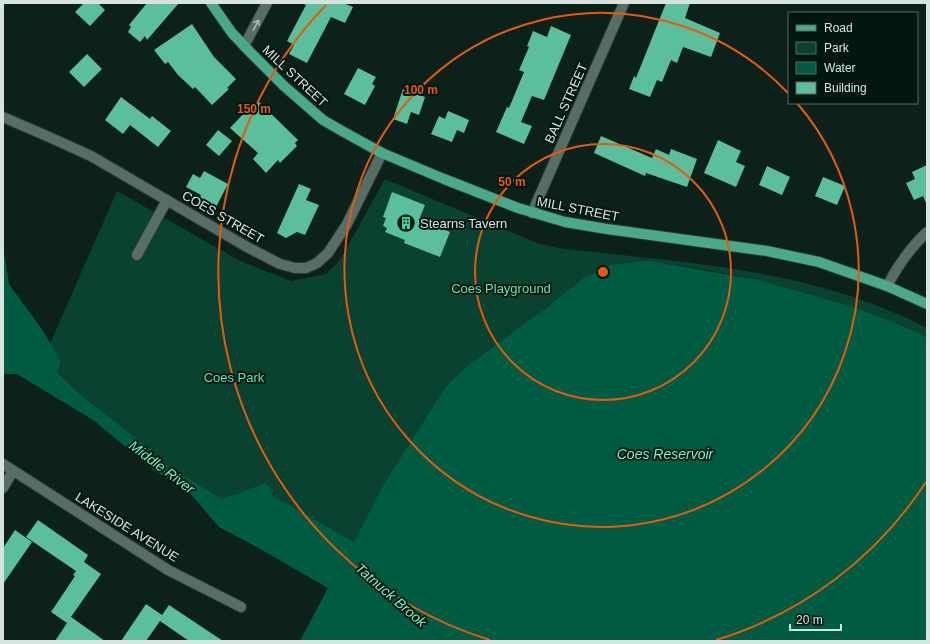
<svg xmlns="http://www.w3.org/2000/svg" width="930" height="644" viewBox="0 0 930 644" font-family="Arial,sans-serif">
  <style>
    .green { fill: #0a4231 }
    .water { fill: #005b43 }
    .building { fill: #5cbf9b }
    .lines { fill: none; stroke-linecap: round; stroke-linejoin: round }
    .minor-casing { stroke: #2f3a35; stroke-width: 12 }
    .major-casing { stroke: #2f3a35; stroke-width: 12 }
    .minor { stroke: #576e64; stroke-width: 10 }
    .major { stroke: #49a989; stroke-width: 10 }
    .oneway { stroke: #aabbb3 }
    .ring { fill: none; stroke: #e8590c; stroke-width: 2 }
    .labels { text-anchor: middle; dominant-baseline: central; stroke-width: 4; stroke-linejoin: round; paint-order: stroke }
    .street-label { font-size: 13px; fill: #d7e4de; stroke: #031710 }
    .poi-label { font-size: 13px; fill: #d7e4de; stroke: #031710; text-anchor: start }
    .park-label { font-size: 13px; fill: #5ce5b7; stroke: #031710 }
    .water-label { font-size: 14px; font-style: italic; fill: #6ff7c8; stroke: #031710 }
    .centre { fill: #e8590c; stroke: #031710; stroke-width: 2 }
    .ring-label { font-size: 12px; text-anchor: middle; font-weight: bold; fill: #e8590c; stroke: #031710; stroke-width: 4; stroke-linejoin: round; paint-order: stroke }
  </style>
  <rect width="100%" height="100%" fill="#0b2119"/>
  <!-- green -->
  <path class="green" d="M385,179L537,243L558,248C684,263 812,268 927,328V337L891,321L851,306L759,280L713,271L662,263L583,278L546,308L468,365L446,386L383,485L354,542L272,496L270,487L265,483L222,499L168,466L150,449L76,391L57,372L61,361L50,344L117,191L240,261L291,281L326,274L340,260Z"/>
  <!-- water -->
  <path class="water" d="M3,246L9,284L41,328L61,361L57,372L76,391L150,449L168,466L222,499L265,483L270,487L273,496L354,542L383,485L446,386L468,365L546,308L583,278L610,265L646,261L662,263L759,280L851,306L891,321L927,337V641H300L328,588L255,546L219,527L188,491L156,472L93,420L17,374H3Z"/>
  <!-- building -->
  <path class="building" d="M84,3H98L105,10L90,26L75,12Z
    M147,3H179L147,40L145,36L140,42L128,32L131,27L129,25Z
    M301,3H343L353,7L345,23L331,17L307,63L289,54L294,45L287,41L306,5Z
    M666,3H690L685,18L720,33L711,57L683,47L677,63L671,60L662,82L657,80L650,97L629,89L634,76L636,78Z
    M192,24L214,57L236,79L227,88L229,89L212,105L195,87L193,89L178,75L168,62L165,64L154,50Z
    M551,26L571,35L544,100L532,96L521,122L532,126L524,144L496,132L507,107L509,108L524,72L519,70L529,47L527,46L533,31L547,37Z
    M87,54L102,69L84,87L69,72Z
    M358,68L376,77L372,84L375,86L365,105L344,94Z
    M403,89L425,97L419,115L411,112L407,124L393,119Z
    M121,97L150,119L152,116L171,131L158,147L130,125L123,134L105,120Z
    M259,102L298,140L295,143L297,146L280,163L278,160L266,173L253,159L258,153L230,128L246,111L249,113Z
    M448,111L469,120L464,133L457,130L452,142L431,134L439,116L445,119Z
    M218,130L232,141L219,156L206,145Z
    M601,136L652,158L656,149L669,155L671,149L697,159L687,187L646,173L645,176L594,153Z
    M718,140L741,151L736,162L745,166L736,187L704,173Z
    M927,165V205L923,196L914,200L906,183L915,179L912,172Z
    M767,166L790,177L782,195L759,185Z
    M204,171L228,184L216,207L199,198L201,195L186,187L193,174L200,178Z
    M823,177L845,186L837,205L815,196Z
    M299,184L311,189L306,200L319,205L305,235L297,232L286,238L277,233Z
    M392,192L425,205L419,220L450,232L440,257L404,243L405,240L385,232L387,228L383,226L386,218L383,217Z
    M38,520L88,555L84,562L101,574L71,617L105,641H55L67,623L51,612L75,576L73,575L76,571L26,537Z
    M15,530L32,542L3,584V548Z
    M146,604L162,615L169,605L223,641H189L160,621L146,641H121Z"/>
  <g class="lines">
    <defs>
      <path id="minor" d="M244,46L267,3
        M3,117L49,137L91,156L247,247L280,264L295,268H306L317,263L328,253L347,224L382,153
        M532,213L624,3
        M137,255L167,200
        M887,286C898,265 910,248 927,232
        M3,464L168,570L241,607
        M3,488L13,471"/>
      <path id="major" d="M211,3L232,33L250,52L284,86L323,120L342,131L382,153L444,179L518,208L565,222L607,229L767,251L819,262L887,286L927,304"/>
    </defs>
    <!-- minor casing -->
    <use href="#minor" class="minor-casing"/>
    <!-- major casing -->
    <use href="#major" class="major-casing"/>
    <!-- minor -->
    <use href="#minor" class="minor"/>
    <!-- major -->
    <use href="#major" class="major"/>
  </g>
  <!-- one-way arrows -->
  <defs><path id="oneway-shaft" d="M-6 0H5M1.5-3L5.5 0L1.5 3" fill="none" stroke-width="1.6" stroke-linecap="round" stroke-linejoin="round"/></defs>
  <use class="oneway" href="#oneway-shaft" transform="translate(256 25) rotate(-63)"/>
  <!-- distance rings -->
  <g class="ring">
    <circle cx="603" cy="272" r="128"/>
    <path d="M797 103A257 257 0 1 1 788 93"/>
    <path d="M926 482A385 385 0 0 1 716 640M490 640A385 385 0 0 1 326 5"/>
  </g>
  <!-- icons -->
  <defs>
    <symbol id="building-ring" viewBox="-11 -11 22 22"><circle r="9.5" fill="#031710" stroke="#39d4a5" stroke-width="1.5"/><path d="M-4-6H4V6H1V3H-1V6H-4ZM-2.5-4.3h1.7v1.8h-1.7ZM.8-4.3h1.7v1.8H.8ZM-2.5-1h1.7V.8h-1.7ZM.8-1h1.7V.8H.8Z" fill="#39d4a5"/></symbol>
  </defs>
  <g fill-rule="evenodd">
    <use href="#building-ring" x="395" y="212" width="22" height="22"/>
  </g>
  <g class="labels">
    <!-- street labels -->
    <g class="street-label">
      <text transform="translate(295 76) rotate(43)">MILL STREET</text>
      <text transform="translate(566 103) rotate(-66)">BALL STREET</text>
      <text transform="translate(578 209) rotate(11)">MILL STREET</text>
      <text transform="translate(223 217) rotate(30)">COES STREET</text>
      <text transform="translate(127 527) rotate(32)">LAKESIDE AVENUE</text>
    </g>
    <!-- poi labels -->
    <g class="poi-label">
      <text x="420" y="223">Stearns Tavern</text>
    </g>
    <!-- park labels -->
    <g class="park-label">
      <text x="501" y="288">Coes Playground</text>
      <text x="234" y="377">Coes Park</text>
    </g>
    <!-- water labels -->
    <g class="water-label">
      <text x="665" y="454">Coes Reservoir</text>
      <text transform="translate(162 467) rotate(37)">Middle River</text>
      <text transform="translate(391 595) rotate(41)">Tatnuck Brook</text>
    </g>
  </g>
  <circle cx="603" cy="272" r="6" class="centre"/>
  <g class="ring-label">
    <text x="421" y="94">100 m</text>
    <text x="254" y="113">150 m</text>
    <text x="512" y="186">50 m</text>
  </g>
  <!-- border -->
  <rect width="930" height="644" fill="none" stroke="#d7e4de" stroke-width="8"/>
  <!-- legend -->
  <rect x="788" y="12" width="130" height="92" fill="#031710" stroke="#586962"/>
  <rect x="796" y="25" width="20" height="6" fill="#49a989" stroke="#586962"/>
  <text x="824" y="32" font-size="12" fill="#d7e4de">Road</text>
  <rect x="796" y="42" width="20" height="12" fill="#0a4231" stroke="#586962"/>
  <text x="824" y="52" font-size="12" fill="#d7e4de">Park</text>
  <rect x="796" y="62" width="20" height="12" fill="#005b43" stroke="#586962"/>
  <text x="824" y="72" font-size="12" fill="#d7e4de">Water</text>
  <rect x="796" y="82" width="20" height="12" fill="#5cbf9b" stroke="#586962"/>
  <text x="824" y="92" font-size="12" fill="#d7e4de">Building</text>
  <!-- scale -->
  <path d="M790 624v6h51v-6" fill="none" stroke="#d7e4de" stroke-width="2"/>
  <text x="796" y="624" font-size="12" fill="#d7e4de" stroke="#031710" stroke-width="3" paint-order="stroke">20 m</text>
</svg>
